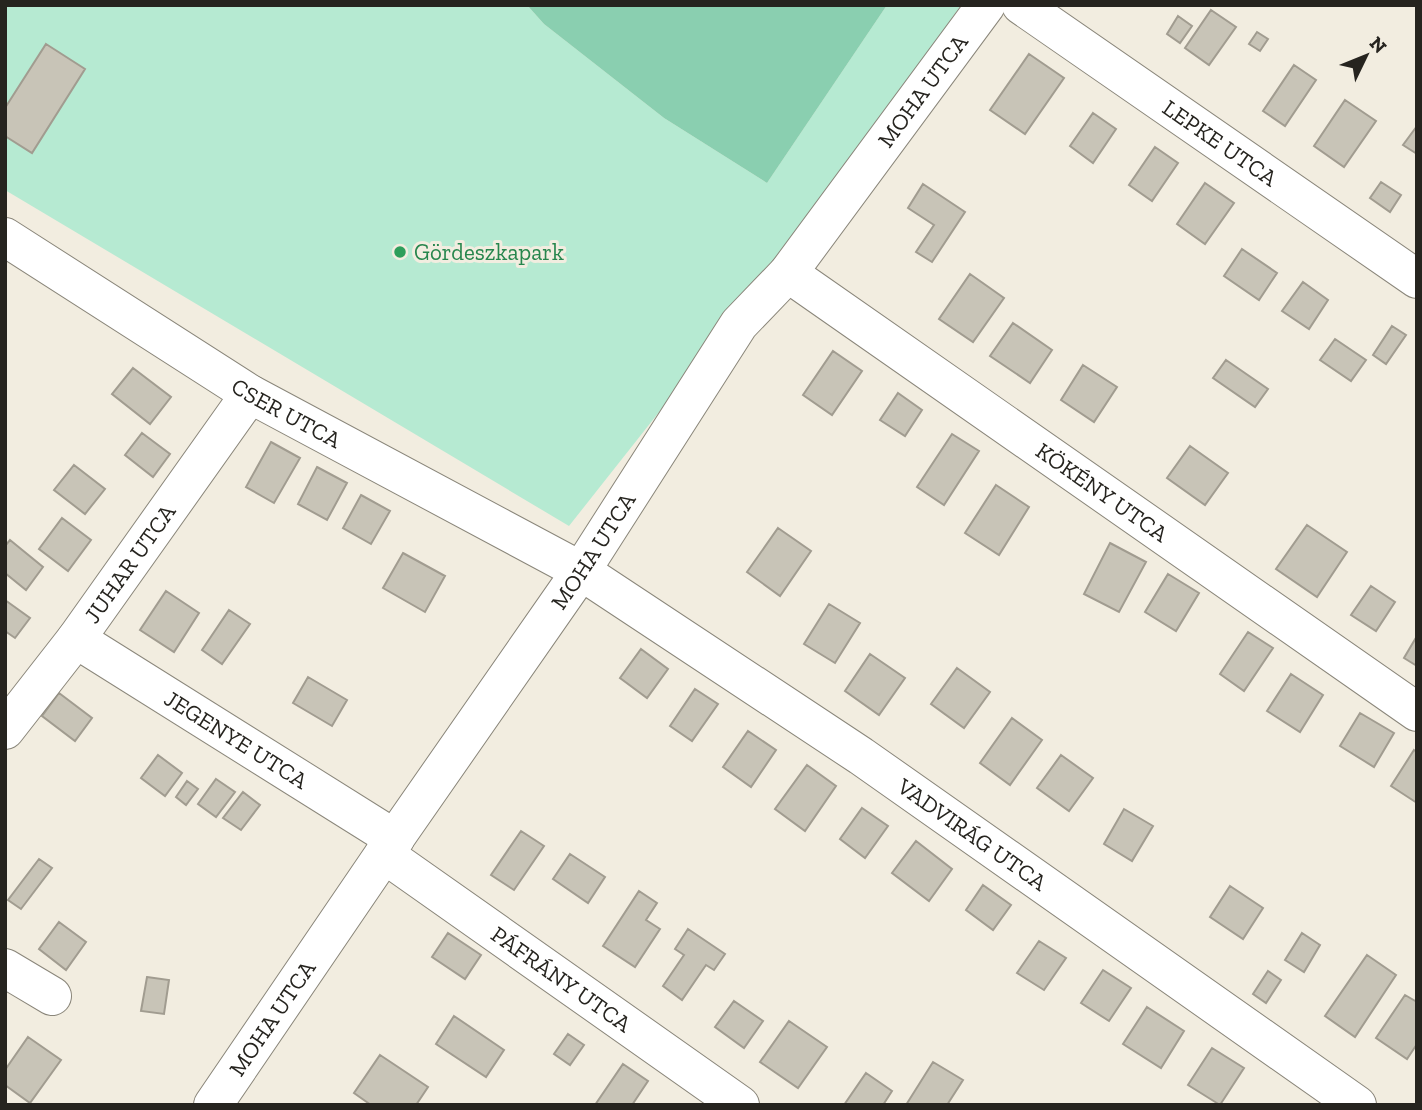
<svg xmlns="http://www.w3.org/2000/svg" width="1422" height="1110" viewBox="0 0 1422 1110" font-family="'Zilla Slab',serif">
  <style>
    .green { fill: #b6ead2 }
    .forest { fill: #8acfb0 }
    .building { fill: #c8c4b7; stroke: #a19c90; stroke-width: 2 }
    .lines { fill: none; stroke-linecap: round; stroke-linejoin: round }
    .minor-casing { stroke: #8a867a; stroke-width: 40 }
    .minor { stroke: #fff; stroke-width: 38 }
    .leisure-dot { fill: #2e9e5b; stroke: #f2ede0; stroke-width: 2.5 }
    .labels { text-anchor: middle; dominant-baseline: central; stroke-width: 6; stroke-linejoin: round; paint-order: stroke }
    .street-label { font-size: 23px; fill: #26241f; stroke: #f2ede0 }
    .leisure-label { font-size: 23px; fill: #27864d; stroke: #f2ede0; text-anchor: start }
  </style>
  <rect width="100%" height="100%" fill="#f2ede0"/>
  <!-- green -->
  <path class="green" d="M5,5H527L544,24L664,118L767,183L887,5H961L814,216L569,526L5,190Z"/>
  <!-- forest -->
  <path class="forest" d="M527,5H887L767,183L664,118L544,24Z"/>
  <!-- building -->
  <path class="building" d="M1211,10L1236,27L1209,65L1185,48Z
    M1178,16L1192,26L1180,43L1167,34Z
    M1257,32L1268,39L1260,51L1249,44Z
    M46,44L85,69L32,153L5,136V108Z
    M1029,54L1064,78L1025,134L990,110Z
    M1294,65L1316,80L1285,126L1263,111Z
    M1345,100L1376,121L1344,167L1314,146Z
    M1093,113L1116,129L1093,163L1070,146Z
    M1417,126V154L1403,145Z
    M1155,147L1178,163L1152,201L1129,185Z
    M1381,182L1401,195L1390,212L1370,198Z
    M1205,183L1234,203L1205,244L1177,224Z
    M923,184L965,212L932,262L916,252L934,225L908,208Z
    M1242,249L1277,273L1259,300L1224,276Z
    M970,274L1004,298L973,342L939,319Z
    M1303,282L1328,300L1309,329L1282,311Z
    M1013,323L1052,350L1030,383L990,356Z
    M1392,326L1406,335L1386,364L1373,355Z
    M1335,339L1366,360L1351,381L1320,360Z
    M833,351L862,371L832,415L803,395Z
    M1226,360L1268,389L1255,407L1213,378Z
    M1083,365L1117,387L1094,422L1061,400Z
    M133,368L171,397L150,424L112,394Z
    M898,393L922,410L905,436L880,420Z
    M142,433L170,454L153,477L125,455Z
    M952,434L979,451L944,505L917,487Z
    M271,442L300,458L274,503L246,487Z
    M1190,446L1228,473L1205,505L1167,478Z
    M74,465L105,489L85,514L54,490Z
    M317,467L347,483L327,520L298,504Z
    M996,485L1029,507L999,555L965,533Z
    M361,495L390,511L371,544L343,528Z
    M62,518L91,540L68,571L39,549Z
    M1307,525L1347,552L1317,597L1276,569Z
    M778,528L811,551L780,596L747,572Z
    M10,540L43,567L26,590L5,573V546Z
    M1110,543L1146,562L1119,612L1084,594Z
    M403,553L445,576L425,612L383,588Z
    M1168,574L1199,593L1176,631L1145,612Z
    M1371,586L1395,602L1376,631L1351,615Z
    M166,591L199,613L174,652L140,630Z
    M5,600L30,618L15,638L5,631Z
    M829,604L860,623L835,663L804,644Z
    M229,610L250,624L222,664L202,650Z
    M1248,632L1273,648L1244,691L1220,674Z
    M1417,636V666L1404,658Z
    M641,649L668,669L647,698L620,678Z
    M870,654L905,678L879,715L845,691Z
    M957,668L990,692L964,728L931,704Z
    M1291,674L1323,695L1300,732L1267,711Z
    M308,677L347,700L332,726L293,703Z
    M695,689L718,704L692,741L670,726Z
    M59,693L92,718L75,741L42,716Z
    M1360,713L1394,733L1374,767L1340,746Z
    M1012,718L1042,740L1010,785L980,763Z
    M748,731L776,750L751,787L723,767Z
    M1414,750L1417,752V803L1391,786Z
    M158,755L182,773L165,796L141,778Z
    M1061,755L1093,778L1069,811L1037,788Z
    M807,765L836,786L805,831L775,809Z
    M216,779L235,792L216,817L198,804Z
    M187,781L198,789L186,805L176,797Z
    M243,792L260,805L241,830L223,818Z
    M862,808L888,826L865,858L840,839Z
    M1124,809L1153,826L1132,861L1104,844Z
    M521,831L544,846L514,890L491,875Z
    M916,841L952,869L929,901L892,873Z
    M570,854L605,877L588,903L553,879Z
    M39,859L52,868L21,909L8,900Z
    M983,885L1011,905L993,930L966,910Z
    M1230,886L1263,908L1243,939L1210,917Z
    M639,891L657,903L646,920L660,929L635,967L603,946Z
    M59,922L86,942L66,970L39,949Z
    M688,929L725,954L714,970L706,965L682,1000L663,986L684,955L675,949Z
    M448,933L481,955L465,979L432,957Z
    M1302,933L1320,945L1304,972L1285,960Z
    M1039,941L1066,958L1044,990L1017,973Z
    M1367,955L1396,975L1355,1037L1325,1016Z
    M1103,970L1131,988L1109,1021L1081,1003Z
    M1268,971L1281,980L1266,1003L1253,994Z
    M147,977L169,980L164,1014L141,1011Z
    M1405,995L1417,1002V1044L1407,1059L1376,1038Z
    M734,1001L763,1021L744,1048L715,1027Z
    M1147,1007L1184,1031L1161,1068L1123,1044Z
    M454,1016L504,1050L486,1077L436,1044Z
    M789,1021L827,1047L798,1088L760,1062Z
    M568,1034L584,1045L570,1065L554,1054Z
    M28,1037L61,1060L30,1103L5,1085V1070Z
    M1212,1048L1244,1068L1220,1105L1188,1085Z
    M380,1055L428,1087L416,1105H371L354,1093Z
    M933,1062L963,1080L947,1105H906Z
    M623,1064L648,1081L632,1105H595Z
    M866,1073L892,1091L883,1105H844Z"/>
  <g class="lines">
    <defs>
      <g id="minor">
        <path id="s1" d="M1021,5L1417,279"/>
        <path id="s2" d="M5,237L250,394L581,571L861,756L1357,1105"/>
        <path id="s3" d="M788,273L1417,712"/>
        <path id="s4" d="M76,639L395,839"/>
        <path id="s5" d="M5,730L76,639L250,394"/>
        <path id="s6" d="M384,854L740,1105"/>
        <path d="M5,968L52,996"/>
        <path id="s7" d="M213,1105L384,854L581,571L739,324L788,273L986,5"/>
      </g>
    </defs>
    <!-- minor casing -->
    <use href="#minor" class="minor-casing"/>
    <!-- minor -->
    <use href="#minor" class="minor"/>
  </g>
  <!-- markers -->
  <circle class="leisure-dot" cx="400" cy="252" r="7"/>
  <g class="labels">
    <!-- street labels -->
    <g class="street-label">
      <text stroke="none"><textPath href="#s7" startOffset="1239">MOHA UTCA</textPath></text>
      <text stroke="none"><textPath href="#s1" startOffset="242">LEPKE UTCA</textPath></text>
      <text stroke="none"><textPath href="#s2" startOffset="332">CSER UTCA</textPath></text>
      <text stroke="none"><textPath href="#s3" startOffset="383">KÖKÉNY UTCA</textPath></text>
      <text stroke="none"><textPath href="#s7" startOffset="672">MOHA UTCA</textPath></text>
      <text stroke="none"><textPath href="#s5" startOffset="208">JUHAR UTCA</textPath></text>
      <text stroke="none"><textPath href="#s4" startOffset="189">JEGENYE UTCA</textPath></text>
      <text stroke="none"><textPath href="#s2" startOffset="1138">VADVIRÁG UTCA</textPath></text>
      <text stroke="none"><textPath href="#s6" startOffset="217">PÁFRÁNY UTCA</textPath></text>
      <text stroke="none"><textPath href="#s7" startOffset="105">MOHA UTCA</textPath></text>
    </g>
    <!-- leisure labels -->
    <g class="leisure-label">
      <text x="414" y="252">Gördeszkapark</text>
    </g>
  </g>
  <!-- border -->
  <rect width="1422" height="1110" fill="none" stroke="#26241f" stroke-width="14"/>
  <!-- north arrow -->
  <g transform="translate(1366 56) rotate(47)" stroke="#f2ede0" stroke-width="5" paint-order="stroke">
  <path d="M0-5L12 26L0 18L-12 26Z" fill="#26241f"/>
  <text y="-10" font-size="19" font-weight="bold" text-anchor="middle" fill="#26241f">N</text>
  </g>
</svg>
